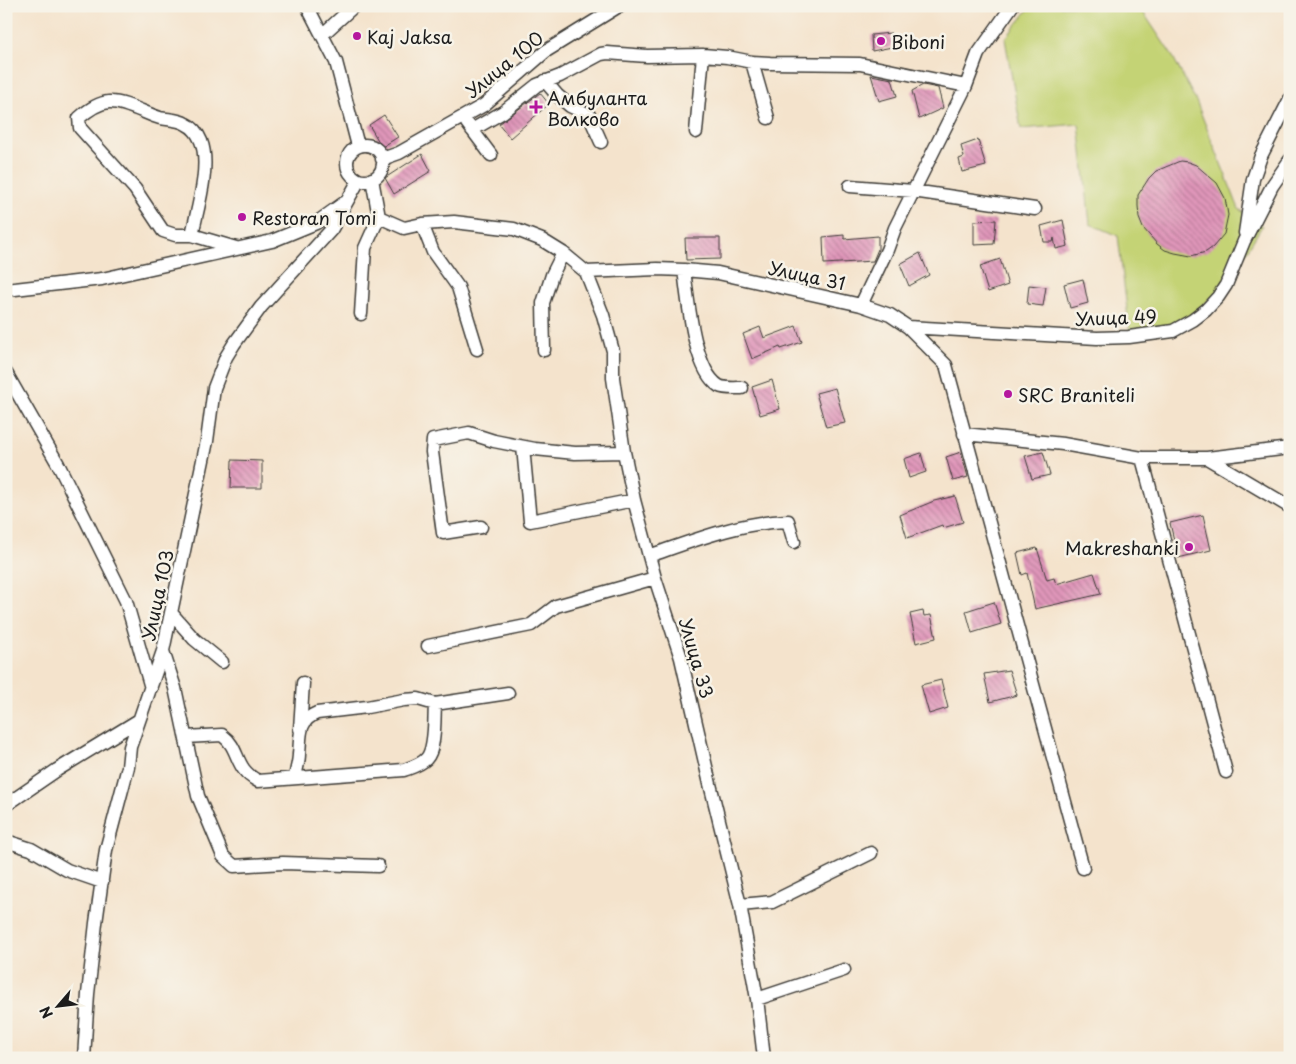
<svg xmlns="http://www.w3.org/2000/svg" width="1296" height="1064" viewBox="0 0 1296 1064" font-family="'Playpen Sans',sans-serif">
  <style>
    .green { fill: #c4d375; stroke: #707848 }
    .building { fill: url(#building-back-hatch) }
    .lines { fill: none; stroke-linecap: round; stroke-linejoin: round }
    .minor-casing { stroke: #3c3a36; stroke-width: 15 }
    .minor { stroke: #fff; stroke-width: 12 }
    .poi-dot { fill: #b5179e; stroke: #f7f3e8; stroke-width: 2 }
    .labels { text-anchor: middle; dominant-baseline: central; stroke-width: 5; stroke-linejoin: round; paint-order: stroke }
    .poi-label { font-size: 18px; fill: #1c1c1c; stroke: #f7f3e8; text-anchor: start }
    .street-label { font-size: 18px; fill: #1c1c1c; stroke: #f7f3e8 }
  </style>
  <defs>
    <pattern id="building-back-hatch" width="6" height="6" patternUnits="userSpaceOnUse" patternTransform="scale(1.25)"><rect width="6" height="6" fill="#e096ba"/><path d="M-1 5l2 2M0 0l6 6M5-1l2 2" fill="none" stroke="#b57a96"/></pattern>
  </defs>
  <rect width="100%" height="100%" fill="#f7f3e8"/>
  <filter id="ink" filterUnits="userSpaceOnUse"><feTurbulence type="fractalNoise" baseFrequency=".02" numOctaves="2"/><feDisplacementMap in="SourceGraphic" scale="10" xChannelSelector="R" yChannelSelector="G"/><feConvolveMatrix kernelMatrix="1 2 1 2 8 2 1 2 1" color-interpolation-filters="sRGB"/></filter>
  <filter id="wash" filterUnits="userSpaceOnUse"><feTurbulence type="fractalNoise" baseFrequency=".0096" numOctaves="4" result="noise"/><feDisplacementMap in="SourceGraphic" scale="20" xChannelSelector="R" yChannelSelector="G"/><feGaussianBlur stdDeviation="1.12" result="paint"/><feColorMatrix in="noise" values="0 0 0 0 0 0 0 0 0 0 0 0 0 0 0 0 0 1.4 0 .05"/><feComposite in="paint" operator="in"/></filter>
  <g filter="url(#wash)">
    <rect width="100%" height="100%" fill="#f4e3cc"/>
    <!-- green -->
    <path class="green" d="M1031,6H1139L1173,57L1196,101L1239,209L1262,226L1226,285L1173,331L1130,334L1118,236L1090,224L1079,124L1021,129L1005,39Z"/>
    <g id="blocks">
      <!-- building -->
      <path class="building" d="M891,33L892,47L872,51L871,35Z
        M871,75L892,79L897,96L879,101Z
        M923,85L938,88L943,108L919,119L912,91Z
        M540,93L549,104L510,138L499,124Z
        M384,115L398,137L382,147L369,125Z
        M978,140L986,166L962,172L959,159L964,157L961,146Z
        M422,154L431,171L394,194L385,178Z
        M1180,161L1188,162L1196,165L1217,183L1225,198L1228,215L1224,234L1213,247L1206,252L1191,256L1175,253L1165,250L1157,244L1143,228L1139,218L1138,206V195L1149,178L1156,171Z
        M996,220L994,244L974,245V221Z
        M1063,220L1068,246L1056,249L1054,238L1053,242H1044L1041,226Z
        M844,235V239L878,236V249L873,261L824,264L823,237Z
        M685,238H720V259L686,260Z
        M920,253L929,275L909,286L900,264Z
        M1000,259L1008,285L988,292L980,266Z
        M1083,279L1088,303L1070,308L1064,284Z
        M1029,285L1046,287L1043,306L1027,304Z
        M796,326L802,342L781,349L780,347L752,359L743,334L760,327L764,338Z
        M772,380L780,409L760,415L752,387Z
        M835,388L845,423L826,427L816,393Z
        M961,452L968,477L953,481L946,457Z
        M1043,452L1050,475L1032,479L1025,456Z
        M921,453L926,472L909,478L904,459Z
        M232,460L262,461V488H231Z
        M955,496L963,522L943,528L942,525L907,538L900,515L934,501Z
        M1203,515L1211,550L1178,558L1170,523Z
        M1037,548L1047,580L1054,578L1056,584L1094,573L1101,594L1035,609L1027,573L1022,575L1017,553Z
        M994,602L1001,624L972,633L966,611Z
        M923,611L924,616L931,615L936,638L916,643L910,614Z
        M1009,670L1017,695L990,702L984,674Z
        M941,680L948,708L929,714L921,685Z"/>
    </g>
  </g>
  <g filter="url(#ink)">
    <use href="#blocks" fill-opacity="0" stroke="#3c3a36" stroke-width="1"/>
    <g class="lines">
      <defs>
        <path id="minor" d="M307,6L336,62L358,146
          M322,35L354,6
          M752,62L768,118
          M545,81L557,95L570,106L589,115L601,142
          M467,123L491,155
          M472,130L503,112L537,85L560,76L601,54L607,53L647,56L703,55L727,57L752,62L770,63L860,64L966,86
          M696,132L703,55
          M347 163a18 18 0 1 1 36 0a18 18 0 1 1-36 0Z
          M382,159L399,153L484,105L546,51L619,6
          M372,179L379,217L404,228L422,224L454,222L514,229L542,240L563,253L586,272L657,269L684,270L718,273L861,305L890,315L908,327L946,365L1083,868
          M850,186L913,191L1035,209
          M422,224L433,252L458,287L477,349
          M1245,233L1253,179L1261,156L1290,99
          M192,235H175L163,231L135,189L80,128L79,118C88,110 98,103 109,102C124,101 146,114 160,118C169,120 178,119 186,124C193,127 198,134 201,141C211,166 197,210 192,235L236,248
          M684,270C688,298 693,370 719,386C725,389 736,388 742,388
          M586,272L603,315L613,351V378L624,452L634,500L655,578L681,658L710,784L740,905L757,999L764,1058
          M6,290L102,279L272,241L316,223L344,203
          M861,305L887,250L895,228L966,86L978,54L1012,6
          M361,314L365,248L379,217
          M908,327L1097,338L1129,337L1173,331L1193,320L1206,310L1218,297L1226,285L1244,241L1272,186L1290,160
          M544,350L543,303L552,275L563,253
          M6,373L58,464L126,601L151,688
          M964,434L1063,444L1142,458H1207L1290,448
          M523,447L530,521L634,500
          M1142,458L1226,772
          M1207,458L1290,507
          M481,527L443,533L432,452L433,440L469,433L494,441L535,449L575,453L624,452
          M649,556C695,540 739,522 788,521L794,542
          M172,614L194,639L222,662
          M428,646L531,625L556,606L655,578
          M163,651L175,688L198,796L223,856L234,866L283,863L378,866
          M300,729L303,683
          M186,737L222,735C241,749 233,768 258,781L404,770C412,767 420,765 426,759C436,749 434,718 435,704
          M295,778C296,770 299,762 299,754C301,737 297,721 317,713L367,707L404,700L418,699L435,704L508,693
          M6,805L57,770L139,720
          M6,841L31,849L67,870L102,882
          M740,905L772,902L871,853
          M757,999L844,970
          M84,1058L88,994L96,923L106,850L128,767L130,747L163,651L207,441L214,388L226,357L234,344L261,307L331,230L359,180"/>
      </defs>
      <!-- minor casing -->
      <use href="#minor" class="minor-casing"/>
      <!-- minor -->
      <use href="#minor" class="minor"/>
    </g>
  </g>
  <!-- markers -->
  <g class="poi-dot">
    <circle cx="357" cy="36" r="5"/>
    <circle cx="881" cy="41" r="5"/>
    <path d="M533.5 99.5h5v5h5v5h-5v5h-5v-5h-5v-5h5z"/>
    <circle cx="242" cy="217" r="5"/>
    <circle cx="1008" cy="394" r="5"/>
    <circle cx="1189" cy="547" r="5"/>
  </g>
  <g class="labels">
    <!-- poi labels -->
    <g class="poi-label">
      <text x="367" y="36">Kaj Jaksa</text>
      <text x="891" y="41">Biboni</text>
      <text x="547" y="97">Амбуланта<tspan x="547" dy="21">Волково</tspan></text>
      <text x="252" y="217">Restoran Tomi</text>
      <text x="1018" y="394">SRC Braniteli</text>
      <text x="1179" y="547" text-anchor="end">Makreshanki</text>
    </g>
    <!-- street labels -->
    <g class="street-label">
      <text transform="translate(504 64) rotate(-39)">Улица 100</text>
      <text transform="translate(807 275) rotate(12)">Улица 31</text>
      <text transform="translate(1116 317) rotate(-2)">Улица 49</text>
      <text transform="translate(157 595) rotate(-78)">Улица 103</text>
      <text transform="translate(697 658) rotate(74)">Улица 33</text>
    </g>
  </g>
  <!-- margin -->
  <rect width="1296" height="1064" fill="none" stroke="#f7f3e8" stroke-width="25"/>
  <!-- north arrow -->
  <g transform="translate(58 1006) rotate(242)" stroke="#f7f3e8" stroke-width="4" paint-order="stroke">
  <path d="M0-4L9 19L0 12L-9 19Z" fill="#1c1c1c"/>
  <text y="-8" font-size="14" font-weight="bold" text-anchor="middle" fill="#1c1c1c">N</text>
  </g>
</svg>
